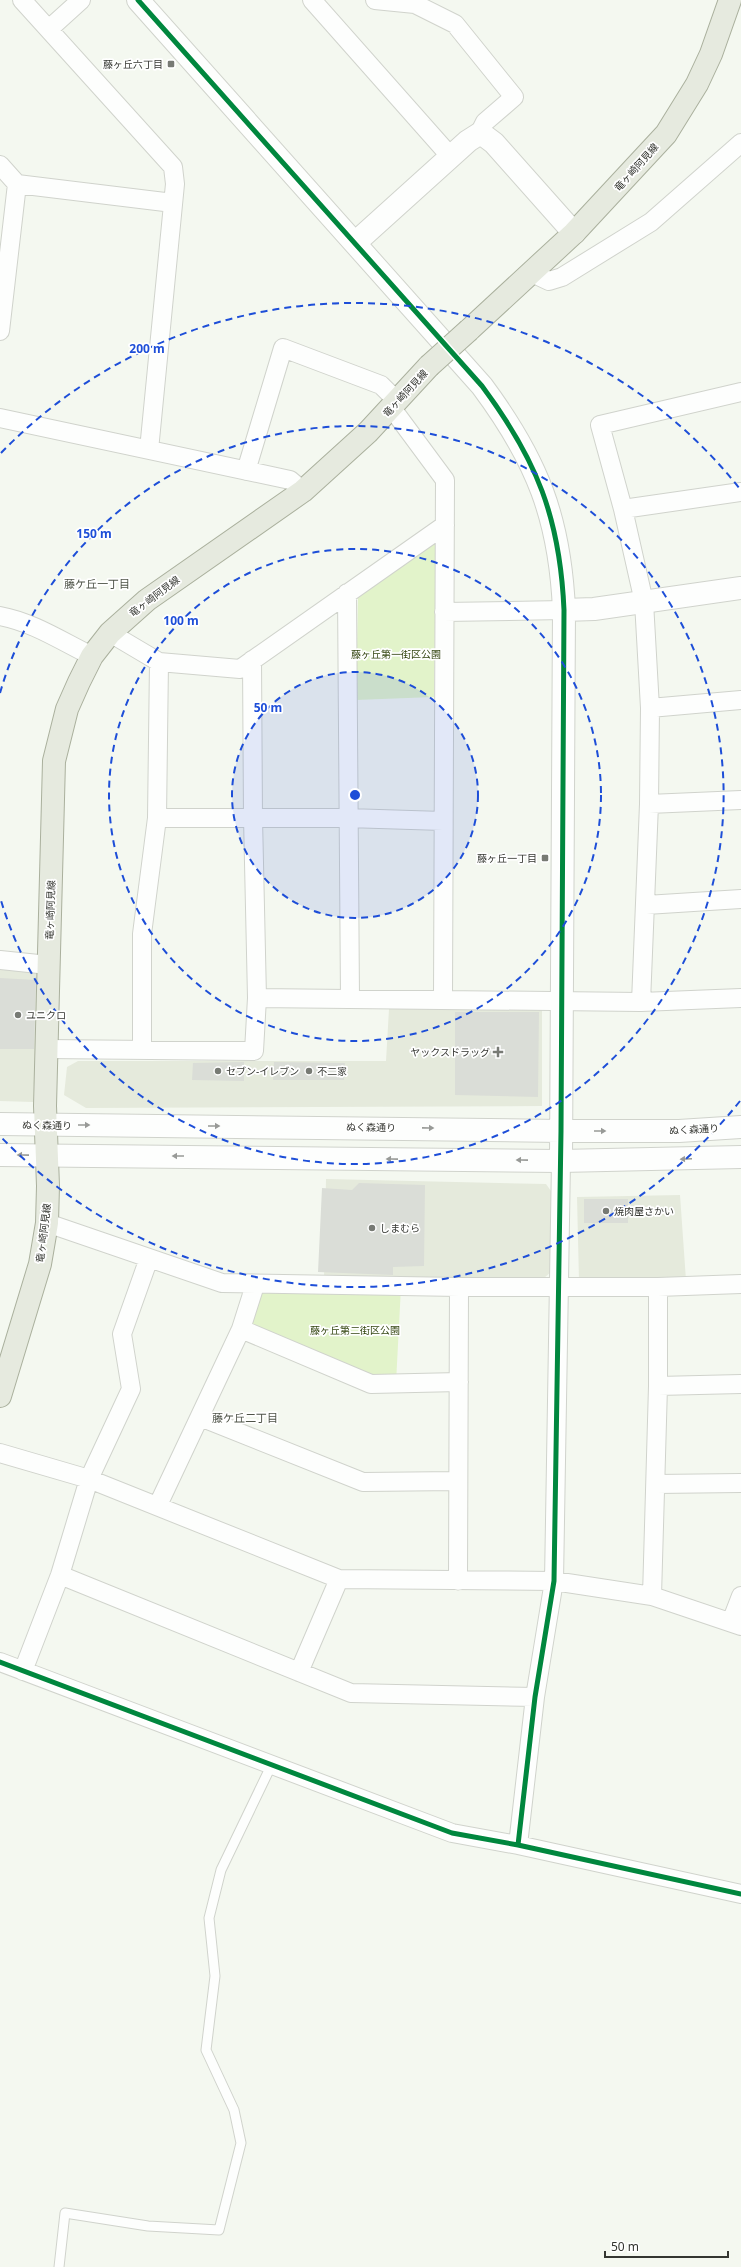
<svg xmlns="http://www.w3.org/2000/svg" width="741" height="2267" viewBox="0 0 741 2267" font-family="'Noto Sans','Noto Sans JP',sans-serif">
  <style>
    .built { fill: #e5eadc }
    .green { fill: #e2f3ca }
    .building { fill: #daddd7 }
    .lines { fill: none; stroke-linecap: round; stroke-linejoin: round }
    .lane-casing { stroke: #d0d3cc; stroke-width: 11 }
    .street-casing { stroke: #d0d3cc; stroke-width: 20 }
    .secondary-casing { stroke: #d0d3cc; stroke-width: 24 }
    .primary-casing { stroke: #aab09d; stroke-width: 24 }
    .lane { stroke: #fdfefd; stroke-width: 9 }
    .street { stroke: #fdfefd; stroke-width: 18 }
    .secondary { stroke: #fdfefd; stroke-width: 22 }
    .primary { stroke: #e6eadf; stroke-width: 22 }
    .primary-bridge-casing { stroke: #aab09d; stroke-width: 24; stroke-linecap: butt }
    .primary-bridge { stroke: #e6eadf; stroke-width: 22 }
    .cycleway-casing { stroke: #fff; stroke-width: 8 }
    .cycleway { stroke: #00873e; stroke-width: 5 }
    .oneway { fill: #989a97 }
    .ring { fill: none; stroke: #1d4ed8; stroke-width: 2; stroke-dasharray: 7 5 }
    .poi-dot { fill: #777a74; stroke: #fff; stroke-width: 1.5 }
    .labels { text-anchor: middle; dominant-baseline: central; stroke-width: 3.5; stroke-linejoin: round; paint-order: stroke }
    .poi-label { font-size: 10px; fill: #343631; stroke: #fff; text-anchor: start }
    .street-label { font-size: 10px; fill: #343631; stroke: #fff }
    .park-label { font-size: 10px; fill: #334510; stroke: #fff }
    .neighbourhood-label { font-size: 11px; fill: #4f5449; stroke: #fff }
    .centre { fill: #1d4ed8; stroke: #fff; stroke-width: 2 }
    .ring-label { font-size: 12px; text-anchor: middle; font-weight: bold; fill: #1d4ed8; stroke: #fff; stroke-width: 3.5; stroke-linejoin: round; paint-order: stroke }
  </style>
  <rect width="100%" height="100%" fill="#f4f8f0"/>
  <!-- built -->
  <path class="built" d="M0,969L40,972L33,1102L0,1101Z
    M542,1007V1106L86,1108L64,1095L67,1067L78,1061H386L389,1009Z
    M326,1179L546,1184L551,1191L552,1271L543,1279L324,1278Z
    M680,1195L686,1280L579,1281L577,1197Z"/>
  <!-- green -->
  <path class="green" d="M432,544L436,545L434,697L356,700L358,598Z
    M255,1285L401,1287L396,1383L241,1329Z"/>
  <!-- building -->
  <path class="building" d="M0,978L36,980L34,1049H0Z
    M455,1012H539L538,1097L455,1095Z
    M244,1062V1081L192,1080L193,1063Z
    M274,1062L345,1063L344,1080H273Z
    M359,1183L425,1185L424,1266L393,1267V1275L318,1272L322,1188L352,1190Z
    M584,1199H628V1223H584Z"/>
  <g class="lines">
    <defs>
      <path id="lane" d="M59,2267L65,2213L148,2226L219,2230L241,2143L234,2110L206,2050L215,1976L209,1918L221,1870L272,1764"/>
      <path id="street" d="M22,0L173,167L175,184L149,450
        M312,0L451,157
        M375,0L415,4L455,24L514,97L485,122L479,134
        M49,29L81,0
        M0,165L17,184L0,331
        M17,184L173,203
        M532,273L549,281L562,277L651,222L741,143
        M391,407L445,480L443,999
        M0,418L290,480L303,491
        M246,471L283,348L381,385L397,401
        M623,509L741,492
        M347,593L350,999
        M444,612L564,610
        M0,616C33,622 63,642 92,656
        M110,633L159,662L240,669L445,525
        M159,662L157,818H253L252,660
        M650,708L741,700
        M649,804L741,800
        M646,905L741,899
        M0,960L48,965
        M257,998L641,1002L741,998
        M641,1002L649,804L650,708L644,602L623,509L600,425L741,392
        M46,1049L254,1051L257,998L253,818H347L443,821
        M142,1049V934L157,818
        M47,1223L222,1283L459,1287H658L741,1284
        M241,1329L371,1384L459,1382
        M658,1386L741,1384
        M200,1417L363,1482L457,1481
        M0,1453L89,1479L339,1579L554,1581L652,1596L741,1626
        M656,1484L741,1483
        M158,1505L241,1329L255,1285
        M60,1575L351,1693L535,1697
        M458,1581L459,1287
        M652,1596L658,1386V1287
        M731,1622L741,1596
        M0,1662L452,1833L518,1845L741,1894
        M23,1671L60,1575L89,1479L131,1389L122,1334L149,1258
        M299,1672L339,1579
        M518,1845L535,1697L554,1581L561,1161"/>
      <path id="secondary" d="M138,0L482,386C537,460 560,518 564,610L561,1161
        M355,243L468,141L479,134L486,137L494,143L574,233
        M564,610L594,609L741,588
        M0,1124L561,1131H679L741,1127
        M0,1155L561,1161L741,1157"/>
      <path id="primary" d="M469,330L574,233L666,134L697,84L711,54L730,0
        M0,1396L40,1264L47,1223L48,1186L45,1106L54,761L67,709L79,682L92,656L110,633L147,600L303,491L368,432L429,366"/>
    </defs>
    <!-- lane casing -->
    <use href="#lane" class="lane-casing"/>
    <!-- street casing -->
    <use href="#street" class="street-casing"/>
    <!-- secondary casing -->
    <use href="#secondary" class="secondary-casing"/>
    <!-- primary casing -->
    <use href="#primary" class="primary-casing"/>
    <!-- lane -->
    <use href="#lane" class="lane"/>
    <!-- street -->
    <use href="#street" class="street"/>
    <!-- secondary -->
    <use href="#secondary" class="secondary"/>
    <!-- primary -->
    <use href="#primary" class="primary"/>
    <defs>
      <path id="primary-bridge" d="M429,366L469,330"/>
    </defs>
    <!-- primary-bridge casing -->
    <use href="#primary-bridge" class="primary-bridge-casing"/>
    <!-- primary-bridge -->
    <use href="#primary-bridge" class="primary-bridge"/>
    <defs>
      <path id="cycleway" d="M138,0L482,386C537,460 560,518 564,610L561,1131L554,1581L535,1697L518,1845
        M0,1662L452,1833L518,1845L741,1894"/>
    </defs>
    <!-- cycleway casing -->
    <use href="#cycleway" class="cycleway-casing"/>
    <!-- cycleway -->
    <use href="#cycleway" class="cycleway"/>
  </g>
  <!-- one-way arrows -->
  <defs><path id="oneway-solid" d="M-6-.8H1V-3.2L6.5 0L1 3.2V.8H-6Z"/></defs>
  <g class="oneway">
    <use href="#oneway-solid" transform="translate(84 1125)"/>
    <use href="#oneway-solid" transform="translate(214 1126)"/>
    <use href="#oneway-solid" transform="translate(428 1128) rotate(1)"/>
    <use href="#oneway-solid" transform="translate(600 1131)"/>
    <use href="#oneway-solid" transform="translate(23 1155) rotate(-179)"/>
    <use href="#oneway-solid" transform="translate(178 1156) rotate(-180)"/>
    <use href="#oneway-solid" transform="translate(392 1159) rotate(-179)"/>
    <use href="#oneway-solid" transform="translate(686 1159) rotate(178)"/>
    <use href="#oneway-solid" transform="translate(522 1160) rotate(-179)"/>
  </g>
  <!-- distance rings -->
  <circle cx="355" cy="795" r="123" fill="#1d4ed8" fill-opacity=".12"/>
  <g class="ring">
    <circle cx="355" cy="795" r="123"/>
    <circle cx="355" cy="795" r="246"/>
    <path d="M0 693A369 369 0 1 1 0 897"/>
    <path d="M740 1101A492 492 0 0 1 1 1137M1 453A492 492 0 0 1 740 489"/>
  </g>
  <!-- markers -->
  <g class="poi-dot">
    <rect x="167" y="60" width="8" height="8" rx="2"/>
    <rect x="541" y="854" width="8" height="8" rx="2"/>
    <circle cx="18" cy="1015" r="4"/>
    <path d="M496 1046h4v4h4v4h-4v4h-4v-4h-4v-4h4z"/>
    <circle cx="218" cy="1071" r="4"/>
    <circle cx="309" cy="1071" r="4"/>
    <circle cx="606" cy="1211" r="4"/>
    <circle cx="372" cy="1228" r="4"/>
  </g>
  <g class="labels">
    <!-- poi labels -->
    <g class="poi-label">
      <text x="163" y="64" text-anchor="end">藤ヶ丘六丁目</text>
      <text x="537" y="858" text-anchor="end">藤ヶ丘一丁目</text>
      <text x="26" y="1015">ユニクロ</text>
      <text x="490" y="1052" text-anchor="end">ヤックスドラッグ</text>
      <text x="226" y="1071">セブン-イレブン</text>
      <text x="317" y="1071">不二家</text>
      <text x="614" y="1211">焼肉屋さかい</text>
      <text x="380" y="1228">しまむら</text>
    </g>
    <!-- street labels -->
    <g class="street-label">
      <text transform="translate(636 167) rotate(-48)">竜ヶ崎阿見線</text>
      <text transform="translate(405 393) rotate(-47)">竜ヶ崎阿見線</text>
      <text transform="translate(154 596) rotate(-37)">竜ヶ崎阿見線</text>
      <text transform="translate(50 910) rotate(-88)">竜ヶ崎阿見線</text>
      <text transform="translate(47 1125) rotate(1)">ぬく森通り</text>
      <text transform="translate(371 1127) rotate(1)">ぬく森通り</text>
      <text transform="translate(694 1129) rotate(-3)">ぬく森通り</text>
      <text transform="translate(43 1233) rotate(-83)">竜ヶ崎阿見線</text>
    </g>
    <!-- park labels -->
    <g class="park-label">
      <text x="396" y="654">藤ヶ丘第一街区公園</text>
      <text x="355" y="1330">藤ヶ丘第二街区公園</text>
    </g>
    <!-- neighbourhood labels -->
    <g class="neighbourhood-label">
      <text x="97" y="583">藤ケ丘一丁目</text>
      <text x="245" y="1417">藤ケ丘二丁目</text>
    </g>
  </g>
  <circle cx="355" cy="795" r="6" class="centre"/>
  <g class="ring-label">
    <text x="147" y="353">200 m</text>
    <text x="94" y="538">150 m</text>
    <text x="181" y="625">100 m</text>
    <text x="268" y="712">50 m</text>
  </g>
  <!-- scale -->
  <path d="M605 2251v6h123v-6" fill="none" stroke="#343631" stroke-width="2"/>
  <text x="611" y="2251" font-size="12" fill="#343631" stroke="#ffffff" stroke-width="3" paint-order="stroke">50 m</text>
</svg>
